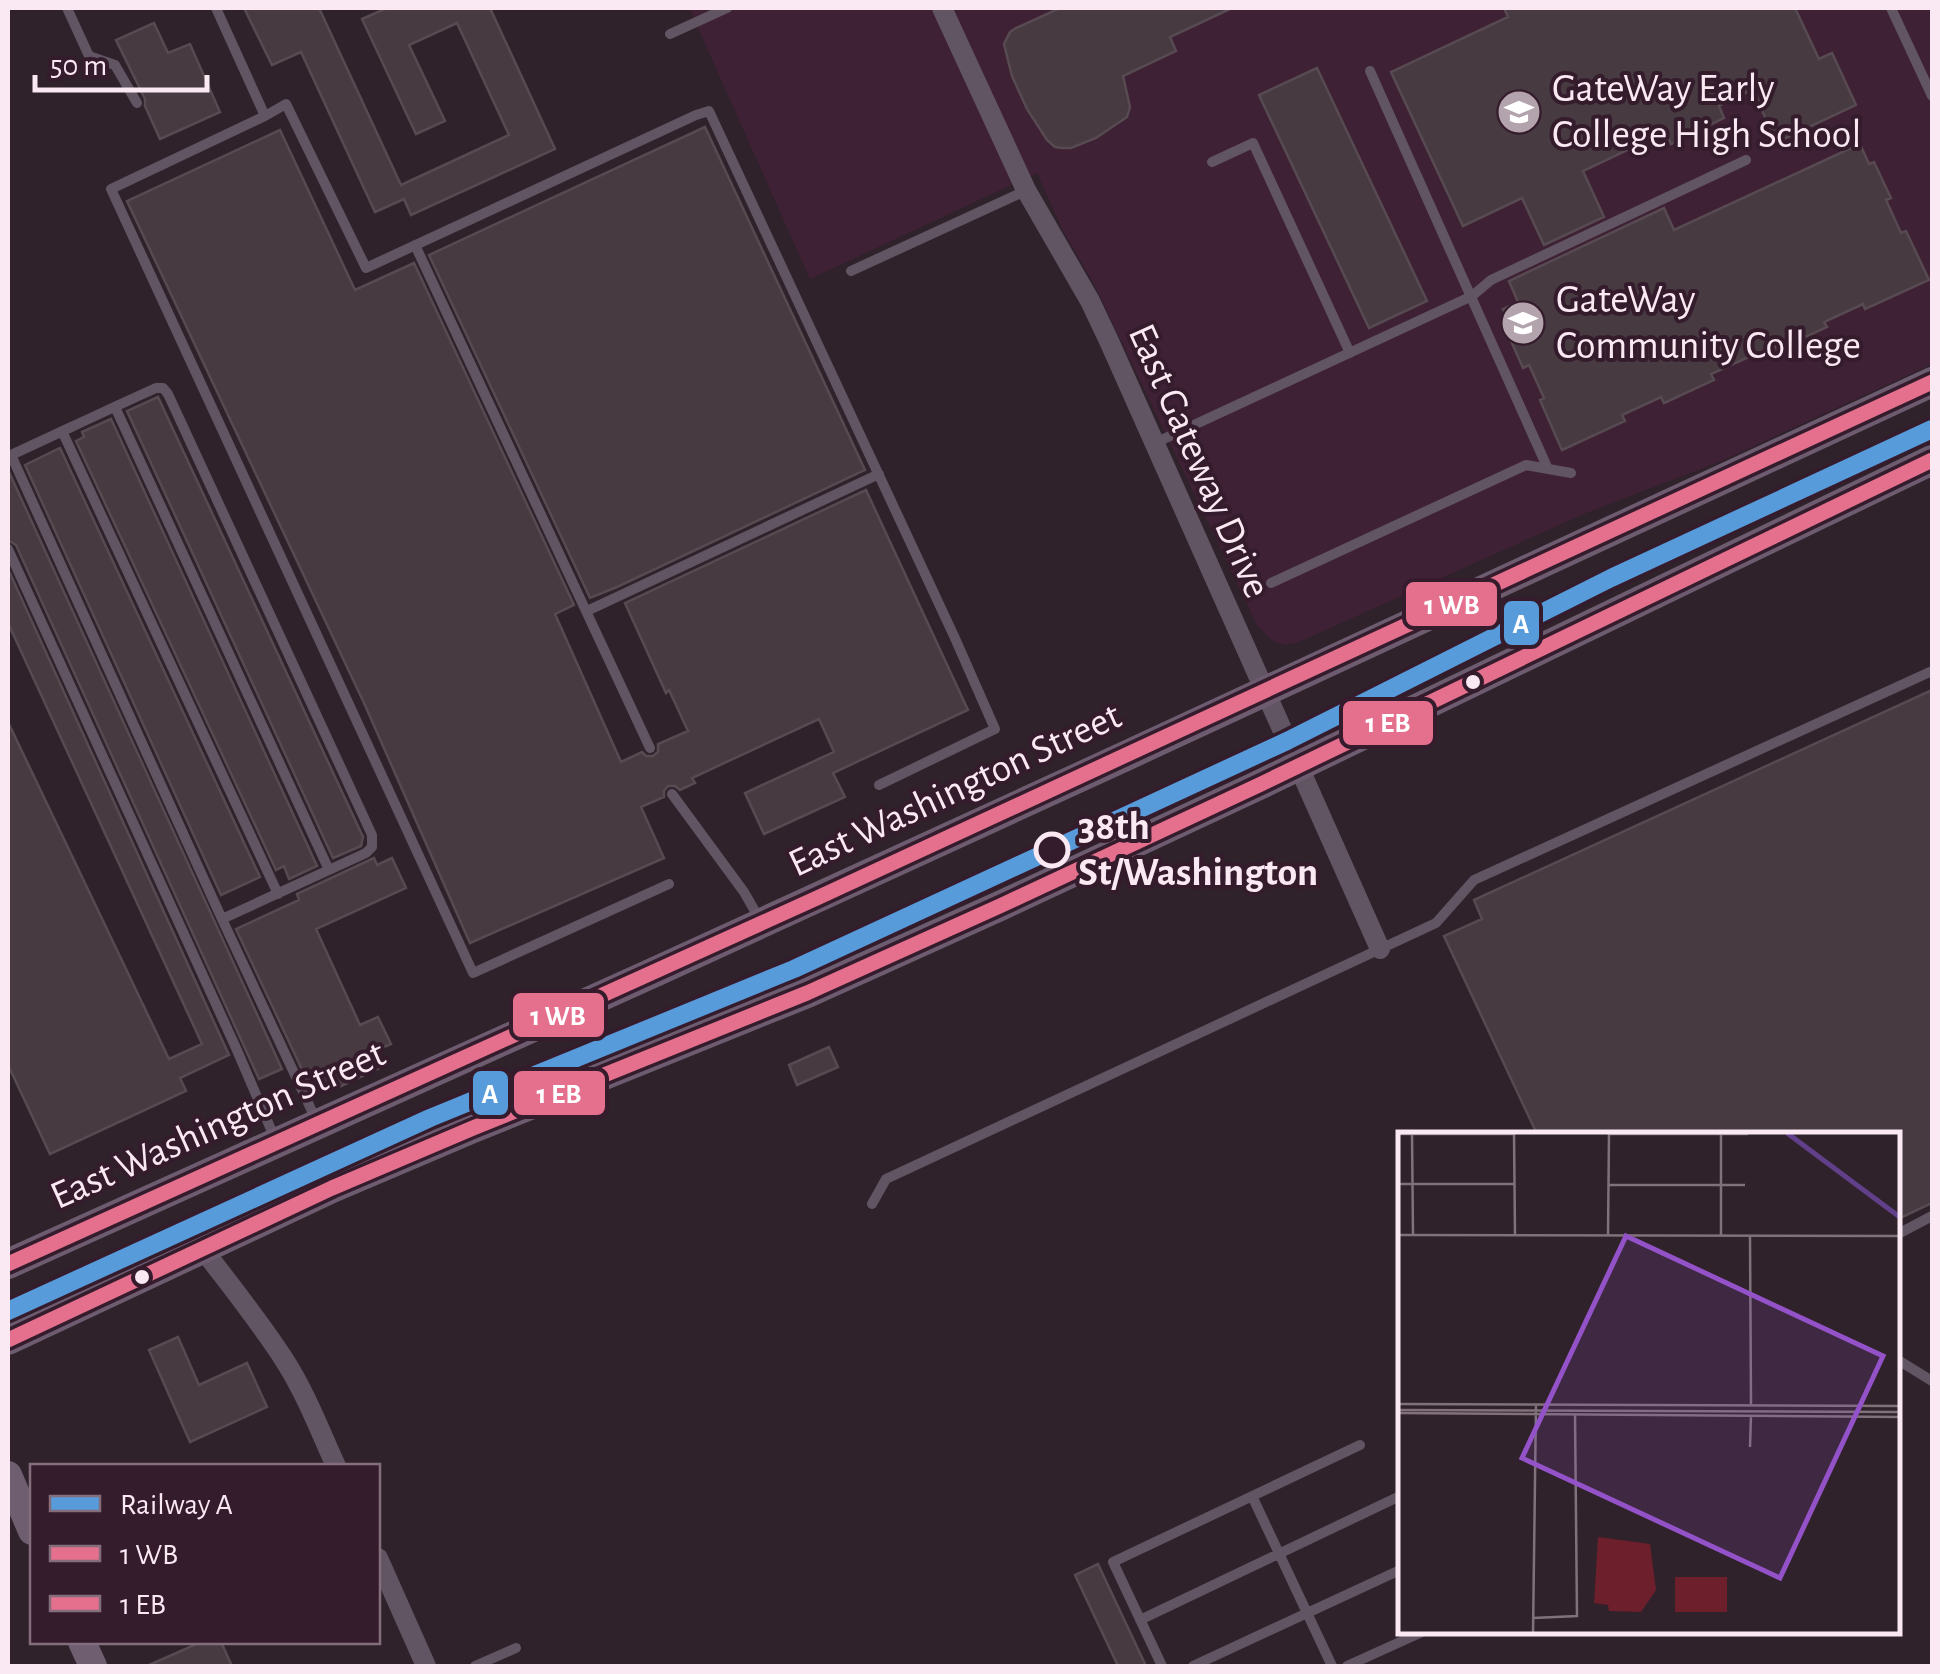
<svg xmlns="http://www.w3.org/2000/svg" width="1940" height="1674" viewBox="0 0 1940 1674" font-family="'Alegreya Sans',sans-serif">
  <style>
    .built { fill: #3f2135 }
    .building { fill: #473a41; stroke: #574a50; stroke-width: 2.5 }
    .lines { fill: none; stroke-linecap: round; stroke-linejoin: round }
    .lane { stroke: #615463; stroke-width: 10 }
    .street { stroke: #615463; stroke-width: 20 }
    .secondary { stroke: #6e5e70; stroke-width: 28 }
    .primary { stroke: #6d5b6f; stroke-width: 30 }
    .bus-1-casing { stroke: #351c2d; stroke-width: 22 }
    .bus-2-casing { stroke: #351c2d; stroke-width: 22 }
    .bus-1 { stroke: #e4708e; stroke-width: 15 }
    .bus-2 { stroke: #e4708e; stroke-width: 15 }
    .rail-1-casing { stroke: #351c2d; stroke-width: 25 }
    .rail-1 { stroke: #579bda; stroke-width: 18 }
    .bus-dot { fill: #fae8f3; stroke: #351c2d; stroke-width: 4 }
    .stop-dot { fill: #351c2d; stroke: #fae8f3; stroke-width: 5 }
    .labels { text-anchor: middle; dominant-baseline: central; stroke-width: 8; stroke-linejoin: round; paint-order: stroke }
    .poi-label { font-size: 40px; fill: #fae8f3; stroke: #351c2d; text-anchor: start }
    .street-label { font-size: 40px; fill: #fae8f3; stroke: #351c2d }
    .stop-label { font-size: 40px; font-weight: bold; fill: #fae8f3; stroke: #351c2d; text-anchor: start }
    .inset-river { fill: none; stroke: #613f89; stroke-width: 5 }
    .inset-road { fill: none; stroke: #80717b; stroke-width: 2.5 }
    .view { fill: #9452c9; fill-opacity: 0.15; stroke: #9452c9; stroke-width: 5 }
    .inset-edge { fill: none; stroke: #fae8f3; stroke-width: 5 }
    .line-badge { stroke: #351c2d; stroke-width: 4 }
    .badge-label { font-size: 28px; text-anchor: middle; font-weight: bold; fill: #fff }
  </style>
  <rect width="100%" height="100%" fill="#2f222b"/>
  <!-- built -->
  <path class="built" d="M689,8H1932V364L1719,462L1586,513L1299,642L1285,645L1271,640L1257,625L1093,282L1063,231L1037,173L810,279Z"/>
  <!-- building -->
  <path class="building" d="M244,8H319L401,185L509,135L457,23L409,45L445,121L416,134L362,19L387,8H490L555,149L411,215L404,199L375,212L301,52L272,65Z
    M1060,8H1232L1170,37L1176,51L1123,76L1130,107L1127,117L1096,138L1071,148H1062L1055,147L1047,140L1027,109L1012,76L1004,44L1010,32L1016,28Z
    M1504,8H1795L1819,59L1832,53L1856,105L1777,142L1752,90L1719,106L1724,118L1671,144L1665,132L1583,171L1604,217L1544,245L1522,198L1463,226L1391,72L1508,17Z
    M154,23L168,53L190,44L220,112L160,139L145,106V99L116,40Z
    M1317,68L1427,301L1369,328L1259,95Z
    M705,127L865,470L617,587L590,598L429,255Z
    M280,130L355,290L414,263L574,605L555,614L621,762L642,752L646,756H653L658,752V744L688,731L669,690L666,693L625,603L866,490L968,710L833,773L845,797L764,834L745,793L834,752L819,719L692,778L695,783L680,790L675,786H668L664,791V797L641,807L664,858L470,943L364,703L127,201Z
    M1860,144L1869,164L1874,162L1891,198L1886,200L1901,233L1906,231L1929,280L1865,309L1863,304L1824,322L1827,327L1777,350L1775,345L1711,374L1714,380L1664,403L1661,397L1622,415L1625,421L1562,450L1540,400L1544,398L1529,365L1523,368L1507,332L1512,330L1503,309L1518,302L1509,281L1664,208L1674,230Z
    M158,397L363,837L361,846L333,858L127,411Z
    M111,419L317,866L289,879L284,866L276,870L76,441L84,437L82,432Z
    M60,448L260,877L221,895L25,465Z
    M9,472L282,1069L259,1079L16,545L8,540Z
    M8,569L229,1055L180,1078L186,1091L50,1154L8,1065V722L169,1059L202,1044L8,623Z
    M1932,690V1203L1898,1219V1134H1537L1444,936L1482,919L1474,900Z
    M374,858L377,865L392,858L406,888L316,929L360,1025L378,1017L391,1044L372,1052L380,1068L337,1088L335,1083L313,1093L236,929L299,900L297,894Z
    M829,1047L838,1067L797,1085L789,1065Z
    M178,1337L199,1385L247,1363L267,1407L190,1442L149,1350Z
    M1098,1564L1146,1666H1118L1075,1575Z
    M201,1642H221L232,1666H147Z"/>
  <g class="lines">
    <!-- lane -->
    <path class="lane" d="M67,8L89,56L115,65L137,103
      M216,8L265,116L111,189L473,973L669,884
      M1891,8L1932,96
      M670,34L727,8
      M1370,71L1548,469
      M265,116L286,104L366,268L696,115L709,111L954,636L995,729L879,785
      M1212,162L1253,143L1350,353
      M415,245L650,748
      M851,271L1025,191
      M115,407L329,870
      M62,431L278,894
      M1155,443L1472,296L1491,280L1746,160
      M8,457L11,455C59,433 107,410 156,388H163L168,394L372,835V847L366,853L222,919L11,455
      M8,549L236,1048L276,1141
      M1271,583L1526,465L1571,473
      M587,611L879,474
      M672,794L744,892L760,920
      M222,919L317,1122
      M872,1204L886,1179L1436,923L1474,880L1932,671
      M1898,1234L1932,1216
      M1898,1360L1932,1381
      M1252,1496L1332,1666
      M1140,1620L1400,1496
      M475,1666L516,1648
      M1162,1666L1113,1562L1360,1445
      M1193,1666L1400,1570
      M1347,1666L1422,1632"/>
    <!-- street -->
    <path class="street" d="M942,8L1026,190L1090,301L1109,341L1380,949
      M202,1248C230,1285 260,1322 285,1361C306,1394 320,1431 336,1466
      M378,1558L426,1666"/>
    <!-- secondary -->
    <path class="secondary" d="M8,1475L32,1531
      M82,1642L93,1666"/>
    <!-- primary -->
    <path class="primary" d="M8,1264C224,1166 441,1070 657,971C1083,777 1508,579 1932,382
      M8,1340L332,1188L473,1128L807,993L1002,905L1259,785L1932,460"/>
    <defs>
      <path id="bus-1" d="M8,1264L817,898L1932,382"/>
      <path id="bus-2" d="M8,1340L332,1188L473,1128L807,993L1002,905L1259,785L1932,460"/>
    </defs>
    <!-- bus-1 casing -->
    <use href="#bus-1" class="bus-1-casing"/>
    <!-- bus-2 casing -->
    <use href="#bus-2" class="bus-2-casing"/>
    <!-- bus-1 -->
    <use href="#bus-1" class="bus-1"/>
    <!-- bus-2 -->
    <use href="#bus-2" class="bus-2"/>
    <defs>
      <path id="rail-1" d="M8,1311L430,1118L794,969L1287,741L1611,578L1932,429"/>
    </defs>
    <!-- rail-1 casing -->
    <use href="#rail-1" class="rail-1-casing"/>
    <!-- rail-1 -->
    <use href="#rail-1" class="rail-1"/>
  </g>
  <!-- icons -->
  <defs>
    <symbol id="school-disc" viewBox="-11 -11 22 22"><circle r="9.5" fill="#b3a3ad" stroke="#351c2d"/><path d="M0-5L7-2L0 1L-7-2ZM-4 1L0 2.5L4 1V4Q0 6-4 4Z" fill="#fff"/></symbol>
    <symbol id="university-disc" viewBox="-11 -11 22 22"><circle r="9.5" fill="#b3a3ad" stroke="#351c2d"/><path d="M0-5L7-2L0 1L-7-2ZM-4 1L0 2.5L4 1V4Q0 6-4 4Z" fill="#fff"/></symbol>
  </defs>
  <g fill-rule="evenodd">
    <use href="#school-disc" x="1494" y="87" width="50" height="50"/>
    <use href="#university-disc" x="1498" y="298" width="50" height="50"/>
  </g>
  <!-- markers -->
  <g class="bus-dot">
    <circle cx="1473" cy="682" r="9"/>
    <circle cx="142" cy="1277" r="9"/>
  </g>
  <circle class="stop-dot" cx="1052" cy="850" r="16"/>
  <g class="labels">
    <!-- poi labels -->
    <g class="poi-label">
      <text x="1552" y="89">GateWay Early<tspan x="1552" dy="46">College High School</tspan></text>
      <text x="1556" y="300">GateWay<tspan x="1556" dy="46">Community College</tspan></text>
    </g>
    <!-- street labels -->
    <g class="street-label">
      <text transform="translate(1199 461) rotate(66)">East Gateway Drive</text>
      <text transform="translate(955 790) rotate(-25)">East Washington Street</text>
      <text transform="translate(218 1125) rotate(-24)">East Washington Street</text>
    </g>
    <!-- stop labels -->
    <g class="stop-label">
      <text x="1078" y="827">38th<tspan x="1078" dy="46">St/Washington</tspan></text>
    </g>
  </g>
  <!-- overview -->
  <g transform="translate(1398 1132)">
    <rect width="502" height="502" fill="#2f222b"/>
    <path d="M200,405L252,412L258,458L243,480L211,479L210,473L196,471ZM277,445H329V480H277Z" fill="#6e1f2c"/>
    <path class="inset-river" d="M389,1L503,86"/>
    <path class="inset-road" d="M14,1L15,103M116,1L117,103M0,2H116M211,2H350M0,52H116M211,53H347M0,103L503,104M210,103L211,1M323,103V1M352,104L353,272M0,272L503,274M0,278L503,280M0,281L503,285M352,315L353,283M135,486L179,484L177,282M135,502L138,272"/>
    <path class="view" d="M228,104L485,224L382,446L124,326Z"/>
    <rect width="502" height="502" class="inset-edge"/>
  </g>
  <g class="line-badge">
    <rect x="1404" y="580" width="95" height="48" rx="10" fill="#e4708e"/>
    <rect x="1502" y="599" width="39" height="48" rx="10" fill="#579bda"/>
    <rect x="1341" y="699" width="94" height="48" rx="10" fill="#e4708e"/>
    <rect x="511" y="991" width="95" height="48" rx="10" fill="#e4708e"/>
    <rect x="512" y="1069" width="95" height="48" rx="10" fill="#e4708e"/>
    <rect x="471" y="1069" width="39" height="48" rx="10" fill="#579bda"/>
  </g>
  <g class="badge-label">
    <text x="1452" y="614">1 WB</text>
    <text x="1521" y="633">A</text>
    <text x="1388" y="732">1 EB</text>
    <text x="558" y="1025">1 WB</text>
    <text x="559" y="1103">1 EB</text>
    <text x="490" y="1103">A</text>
  </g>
  <!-- border -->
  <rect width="1940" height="1674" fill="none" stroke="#fae8f3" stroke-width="20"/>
  <!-- legend -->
  <rect x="30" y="1464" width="350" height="180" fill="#351c2d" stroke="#846e7c" stroke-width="2.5"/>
  <rect x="50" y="1496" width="50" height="15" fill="#579bda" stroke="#846e7c" stroke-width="2.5"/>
  <text x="120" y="1514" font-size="30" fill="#fae8f3">Railway A</text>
  <rect x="50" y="1546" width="50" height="15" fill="#e4708e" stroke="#846e7c" stroke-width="2.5"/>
  <text x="120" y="1564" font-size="30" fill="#fae8f3">1 WB</text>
  <rect x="50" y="1596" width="50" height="15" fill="#e4708e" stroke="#846e7c" stroke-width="2.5"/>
  <text x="120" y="1614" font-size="30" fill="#fae8f3">1 EB</text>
  <!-- scale -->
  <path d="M35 75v15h172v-15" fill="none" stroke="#fae8f3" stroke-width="5"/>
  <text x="50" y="75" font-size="30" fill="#fae8f3" stroke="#351c2d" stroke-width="8" paint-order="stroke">50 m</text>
</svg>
